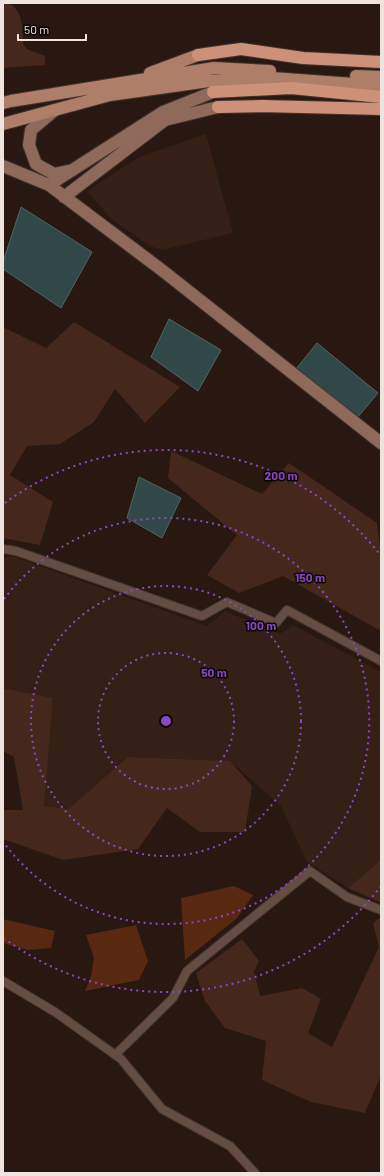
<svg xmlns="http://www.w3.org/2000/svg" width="384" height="1176" viewBox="0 0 384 1176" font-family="Barlow,sans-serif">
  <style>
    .built { fill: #351f16 }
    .green { fill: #45281b }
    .water { fill: #592810 }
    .building { fill: #314848; stroke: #4e6666 }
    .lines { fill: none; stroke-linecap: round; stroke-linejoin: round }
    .street-casing { stroke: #44342e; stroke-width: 10 }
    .secondary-casing { stroke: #44342e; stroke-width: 14 }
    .primary-casing { stroke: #44342e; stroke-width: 14 }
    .highway-casing { stroke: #44342e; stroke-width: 14 }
    .street { stroke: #654d43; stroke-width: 8 }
    .secondary { stroke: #8f6959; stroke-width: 12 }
    .primary { stroke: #af7e69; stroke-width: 12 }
    .highway { stroke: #cc9178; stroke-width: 12 }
    .ring { fill: none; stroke: #8c47c4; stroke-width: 2; stroke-dasharray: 2 4 }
    .centre { fill: #8c47c4; stroke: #0b0504; stroke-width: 2 }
    .ring-label { font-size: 12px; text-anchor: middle; font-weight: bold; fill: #8c47c4; stroke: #0b0504; stroke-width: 3; stroke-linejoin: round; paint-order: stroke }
  </style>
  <rect width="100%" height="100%" fill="#281811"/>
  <!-- built -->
  <path class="built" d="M206,134L233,233L162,250L150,246L111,219L87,191L139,157Z
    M3,556L15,557L207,626L225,611L280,634L293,625L381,672V861L348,888L307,862L281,806L230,761L128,757L68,809L43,806L53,698L3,688Z"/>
  <!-- green -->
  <path class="green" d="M3,3C23,3 23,30 23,44L27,49L45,56V65L3,68Z
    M74,322L180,387L145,423L115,389L94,422L60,444L27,446L10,475L53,502L40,545L3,538V327L46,348Z
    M171,451L262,494L289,463L377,523L381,555V631L283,576L239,593L207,575L237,535L168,478Z
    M3,688L53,698L44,806L68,809L128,757L230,761L252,786L245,832H200L167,808L138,849L63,860L3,839V810H23L14,757L3,751Z
    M381,860V903L348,888Z
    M381,917V1075L365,1113L311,1102L262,1080L266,1041L225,1028L205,1001L196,973L242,939L259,961L254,972L260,996L302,988L321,999L308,1033L332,1047L379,947L373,923Z"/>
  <!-- water -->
  <path class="water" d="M234,886L253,895L237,918L185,960L181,898Z
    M3,919L55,931L51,948L28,950L3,943Z
    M136,925L148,961L139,980L85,991L91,976L94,958L86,935Z"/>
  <!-- building -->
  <path class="building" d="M21,207L92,252L61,308L3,269V262Z
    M169,319L221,350L198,391L151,357Z
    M317,343L378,393L357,418L296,369Z
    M139,477L181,498L162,538L127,518Z"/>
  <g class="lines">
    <defs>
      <path id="street" d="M3,549L16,551L202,616L227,602L276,623L287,610L381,661
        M3,981L55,1012L121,1059L162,1109L230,1146L255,1173
        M115,1055L173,998L187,971L310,871L347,897L381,910"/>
      <path id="secondary" d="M55,110L31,130L29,145L36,164L54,174L68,171
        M3,166L49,185L163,271L381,443
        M49,185L163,112L213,92
        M64,197L165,120L218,107"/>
      <path id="primary" d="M150,73L198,55
        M356,76L381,77
        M3,103L11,101L214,68L270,71
        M3,124L110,95L209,81L272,78L381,86"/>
      <path id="highway" d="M198,55L241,49L303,58L381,62
        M213,92L291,88L381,97
        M218,107L262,106L381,109"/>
    </defs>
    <!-- street casing -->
    <use href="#street" class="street-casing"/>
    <!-- secondary casing -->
    <use href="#secondary" class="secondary-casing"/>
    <!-- primary casing -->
    <use href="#primary" class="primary-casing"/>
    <!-- highway casing -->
    <use href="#highway" class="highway-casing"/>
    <!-- street -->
    <use href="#street" class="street"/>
    <!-- secondary -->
    <use href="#secondary" class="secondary"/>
    <!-- primary -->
    <use href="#primary" class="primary"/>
    <!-- highway -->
    <use href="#highway" class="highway"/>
  </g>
  <!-- distance rings -->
  <g class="ring">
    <circle cx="166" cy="721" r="68"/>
    <circle cx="166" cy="721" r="135"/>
    <path d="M4 599A203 203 0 1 1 4 843"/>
    <path d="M381 886A271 271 0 0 1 5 939M5 503A271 271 0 0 1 381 556"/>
  </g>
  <circle cx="166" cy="721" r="6" class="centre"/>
  <g class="ring-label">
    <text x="281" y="480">200 m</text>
    <text x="310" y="582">150 m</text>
    <text x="261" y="630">100 m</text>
    <text x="214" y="677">50 m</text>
  </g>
  <!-- border -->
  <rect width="384" height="1176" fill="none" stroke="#efe3de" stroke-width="8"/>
  <!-- scale -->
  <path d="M18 34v6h68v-6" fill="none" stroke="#efe3de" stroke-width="2"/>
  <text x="24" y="34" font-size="12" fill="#efe3de" stroke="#0b0504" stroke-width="3" paint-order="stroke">50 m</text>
</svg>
